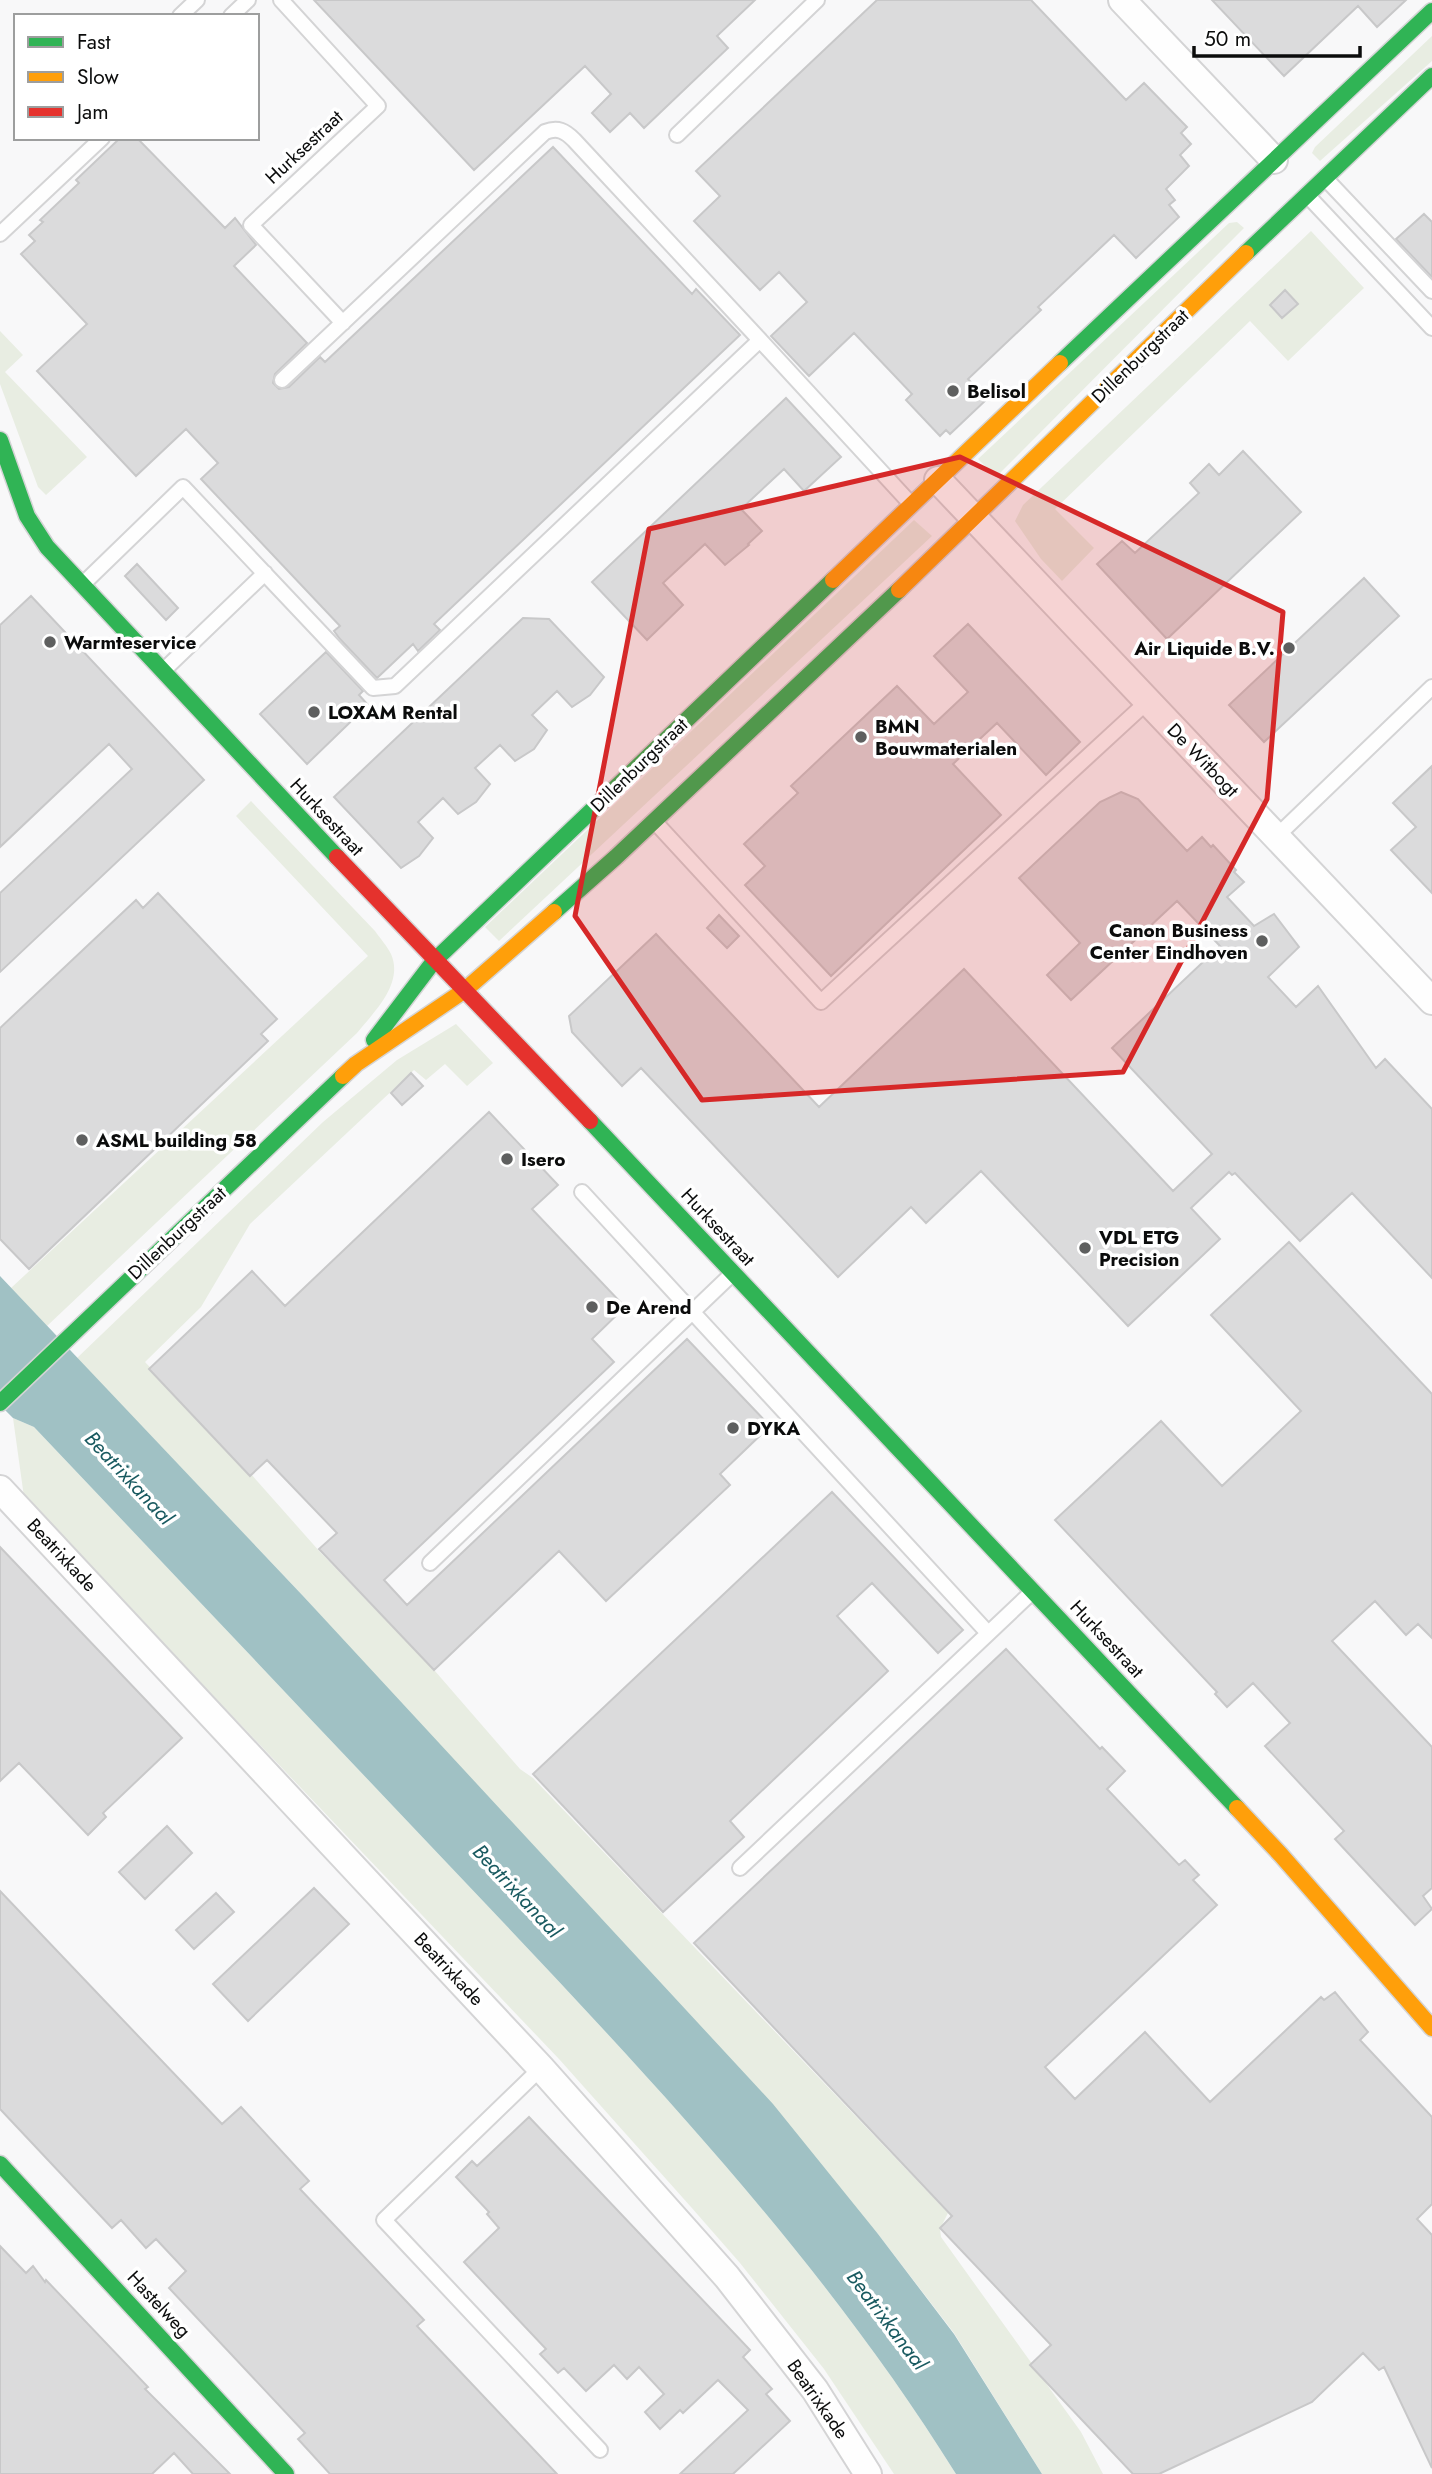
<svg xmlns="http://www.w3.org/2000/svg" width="1432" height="2474" viewBox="0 0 1432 2474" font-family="Jost,sans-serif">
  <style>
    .green { fill: #e8ede2 }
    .water { fill: #a0c1c4 }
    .building { fill: #dbdbdc; stroke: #c8c8c9; stroke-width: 2 }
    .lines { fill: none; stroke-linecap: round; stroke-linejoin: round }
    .lane-casing { stroke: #d4d4d5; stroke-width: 18 }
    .street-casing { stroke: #d4d4d5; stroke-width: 30 }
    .fast-casing { stroke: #d4d4d5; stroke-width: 19 }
    .slow-casing { stroke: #d4d4d5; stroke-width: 19 }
    .jam-casing { stroke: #d4d4d5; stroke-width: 19 }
    .lane { stroke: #fefefe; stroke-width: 14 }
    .street { stroke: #fefefe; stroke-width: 26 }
    .fast { stroke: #30b455; stroke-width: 16 }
    .slow { stroke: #ff9f0a; stroke-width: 16 }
    .jam { stroke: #e5322d; stroke-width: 16 }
    .marked { fill: #d62828; fill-opacity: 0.2; stroke: #d62828; stroke-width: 5; stroke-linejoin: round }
    .poi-dot { fill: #5e5f5f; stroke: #fff; stroke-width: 2.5 }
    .labels { text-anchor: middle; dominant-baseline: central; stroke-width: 7; stroke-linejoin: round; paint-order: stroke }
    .street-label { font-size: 19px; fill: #0b0c0c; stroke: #fff }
    .poi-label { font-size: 19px; font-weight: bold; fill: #0b0c0c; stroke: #fff; text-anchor: start }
    .water-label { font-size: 21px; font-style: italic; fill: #195a60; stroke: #fff }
  </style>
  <rect width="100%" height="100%" fill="#f8f8f9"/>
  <!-- green -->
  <path class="green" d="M1432,36V61L1320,161L1312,153L1315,147Z
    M1237,222L1244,228L996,477L978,459L1229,223Z
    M1311,231L1364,288L1288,361L1250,321L1055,509L1094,548L1062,581L1041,559L1015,521L1023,505Z
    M0,331L23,355L5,372L87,457L46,495L38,487L0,384Z
    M914,520L932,536L499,941L485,927Z
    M251,801L375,931C380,938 387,946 391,954C404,984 374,1012 357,1033L47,1326L11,1288L368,956L236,816Z
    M456,1024L493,1063L467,1086L445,1064L426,1080L414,1070L250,1224L201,1307L145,1362L251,1474L320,1552L435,1671L520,1769L533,1778L948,2213L940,2229L941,2237L1081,2432L1103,2474H1042L954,2333L878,2234L304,1597L77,1358L323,1122L397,1060Z
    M13,1418L34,1427C184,1585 333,1743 483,1901C653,2081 824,2262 956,2474H894L824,2369L740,2263L691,2207L559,2059L24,1497Z"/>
  <!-- water -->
  <path class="water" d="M0,1276L304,1597L773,2104L878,2234L954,2334L1042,2474H956C824,2262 653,2081 483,1901C333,1743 184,1585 34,1427L13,1418L0,1405Z"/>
  <!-- building -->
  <path class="building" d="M314,0H755L717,36L728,48L644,128L630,113L610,132L592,113L611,94L585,66L474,170Z
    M877,0H1031L1126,100L1144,83L1187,127L1181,133L1191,144L1180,155L1189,166L1166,189L1175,200L1169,205L1179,217L1136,258L1114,235L1038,307L1041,310L968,379L986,400L950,434L946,430L940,436L906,400L912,394L854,333L809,376L771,336L807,302L779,272L760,290L694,221L720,196L696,171Z
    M1212,0H1406L1377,27L1358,6L1284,76Z
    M120,138H137L225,228L235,218L256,245L234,266L307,343L275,374L273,383L279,389L289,387L320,357L325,362L553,147L692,294L696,289L740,335L434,624L440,630L418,651L413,644L377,678L340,639L334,631L340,626L201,479L218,463L186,429L136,476L37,371L87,324L21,254L35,241L29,235L43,222L40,220L79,183L76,180Z
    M1424,214L1432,222V277L1396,239Z
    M1285,290L1298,304L1282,318L1270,305Z
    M786,398L841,457L804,491L784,469L741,509L762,531L748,544L749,545L725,565L705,544L663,583L683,605L647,640L592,582Z
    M1243,451L1301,512L1167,639L1097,564L1122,541L1135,553L1199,493L1190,483L1209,464L1219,475Z
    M137,564L178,608L166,620L125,576Z
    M1364,578L1399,616L1264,742L1229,705Z
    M31,596L204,780L0,972V893L132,769L109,744L0,847V625Z
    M523,618L549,619L604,677L590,695L572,707L557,691L532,715L547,730L534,749L515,761L500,745L475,768L490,784L476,802L458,814L443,798L418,822L433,838L419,856L401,868L334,797Z
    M968,624L1080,742L1046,775L997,723L953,764L1001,815L831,976L745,885L765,866L744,844L798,793L791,786L897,686L934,724L968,692L934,656Z
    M326,652L363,691L359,695L368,705L307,764L260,714Z
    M1432,766V893L1391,850L1416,827L1393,803Z
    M1121,792L1138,799L1187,851L1202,837L1211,847L1213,845L1236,870L1234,872L1244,882L1227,897L1254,926L1274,914L1299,947L1268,977L1296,1007L1318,986L1376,1068L1385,1059L1432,1109V1278L1352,1193L1300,1241L1235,1173L1232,1175L1229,1172L1191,1208L1220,1239L1128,1326L981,1171L926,1223L911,1207L838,1277L641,1068L622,1086L572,1032L569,1016L656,934L819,1107L964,969L1173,1191L1212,1154L1112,1048L1220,946L1177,901L1071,1000L1047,975L1080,943L1019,878L1100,802Z
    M158,893L277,1019L261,1034L268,1041L29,1269L0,1239V1028L136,900L143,908Z
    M719,915L739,936L727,948L707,928Z
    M411,1073L423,1086L402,1105L391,1093Z
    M489,1112L558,1185L532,1209L625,1307L592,1339L614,1362L384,1580L407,1605L687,1339L770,1426L720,1474L730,1485L606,1601L559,1551L434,1670L319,1549L337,1533L267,1460L250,1476L149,1369L252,1271L285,1306Z
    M1289,1242L1432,1394V1638L1418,1624L1406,1635L1375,1601L1332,1641L1432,1747V1888L1423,1896L1432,1909L1415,1925L1335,1839L1344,1831L1265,1746L1290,1723L1253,1683L1227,1707L1215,1694L1217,1692L1055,1520L1161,1421L1222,1486L1301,1411L1211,1315Z
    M832,1492L963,1630L938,1653L872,1583L855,1599L837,1616L888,1671L730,1821L744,1837L663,1912L533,1774Z
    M0,1547L182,1738L103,1813L106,1817L88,1835L19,1763L0,1781Z
    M1006,1649L1100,1749L1102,1747L1125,1771L1107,1789L1179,1865L1185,1860L1199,1875L1193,1880L1217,1905L1045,2067L1075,2099L1145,2032L1210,2102L1321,1997L1324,2000L1335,1992L1368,2032L1360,2040L1432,2117V2204L1417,2219L1432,2235V2468L1384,2367L1379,2370L1363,2353L1312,2402L1159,2474H1133L1030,2365L1051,2345L940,2228L952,2216L694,1943Z
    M167,1826L192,1853L145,1899L119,1872Z
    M314,1888L349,1924L248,2021L213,1984Z
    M0,1891L222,2124L241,2107L309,2181L300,2189L424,2320L417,2326L557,2474H330L298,2439L305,2433L169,2288L186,2271L156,2239L146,2248L121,2220L112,2228L0,2109Z
    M216,1893L234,1912L194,1949L176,1930Z
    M529,2117L750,2350L743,2357L772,2389L766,2394L790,2421L733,2474H680L748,2410L718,2380L683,2413L680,2410L660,2429L645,2412L664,2394L639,2367L627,2379L614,2365L586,2391L564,2368L558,2373L540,2354L546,2349L464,2262L499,2228L487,2214L489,2212L456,2177L472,2161L477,2166Z
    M0,2246L26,2273L33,2266L45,2282L46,2280L148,2387L145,2389L230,2474H193L174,2453L152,2474H0Z"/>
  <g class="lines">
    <defs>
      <path id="lane" d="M281,0L378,106L251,225L343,323
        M180,16L197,0
        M231,16L248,0
        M677,135L817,0
        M1325,178L1432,291
        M1308,196L1432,328
        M0,234L102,138
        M282,380L545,132C558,127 565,131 574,140L760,340
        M83,584L183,487L373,688L395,686L760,340L910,503
        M165,669L265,573
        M655,822L821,1002L1148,701
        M1276,837L1432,687
        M582,1192L988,1633
        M430,1563L732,1274
        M740,1868L1031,1593
        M541,2068L384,2220L600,2450"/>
      <path id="street" d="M1122,0L1274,160
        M938,480L1432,1001
        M0,1489L541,2068L727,2277L815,2390L868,2474"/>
      <path id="fast" d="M1246,253L1432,76
        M1060,363L1432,11
        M0,440L27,516L47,547L337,857
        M554,912L616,857L899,590
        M374,1040L434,961L833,580
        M590,1121L1237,1808
        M0,1403L343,1076
        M0,2164L286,2474"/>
      <path id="slow" d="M833,580L1060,363
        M899,590L1246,253
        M343,1076L356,1064L465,990L554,912
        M1237,1808L1281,1855L1432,2028"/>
      <path id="jam" d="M337,857L590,1121"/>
    </defs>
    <!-- lane casing -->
    <use href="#lane" class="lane-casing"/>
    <!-- street casing -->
    <use href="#street" class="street-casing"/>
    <!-- fast casing -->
    <use href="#fast" class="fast-casing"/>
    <!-- slow casing -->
    <use href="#slow" class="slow-casing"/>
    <!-- jam casing -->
    <use href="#jam" class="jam-casing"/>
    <!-- lane -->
    <use href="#lane" class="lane"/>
    <!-- street -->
    <use href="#street" class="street"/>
    <!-- fast -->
    <use href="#fast" class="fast"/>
    <!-- slow -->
    <use href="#slow" class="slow"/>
    <!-- jam -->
    <use href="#jam" class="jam"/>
  </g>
  <!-- marked area -->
  <path class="marked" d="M960,457L1283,612L1267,799L1123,1072L702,1100L575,916L649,529Z"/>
  <!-- markers -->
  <g class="poi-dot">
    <circle cx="953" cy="391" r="7"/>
    <circle cx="50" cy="642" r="7"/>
    <circle cx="1289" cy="648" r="7"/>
    <circle cx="314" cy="712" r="7"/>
    <circle cx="861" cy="737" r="7"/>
    <circle cx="1262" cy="941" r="7"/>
    <circle cx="82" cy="1140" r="7"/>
    <circle cx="507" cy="1159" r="7"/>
    <circle cx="1085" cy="1248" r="7"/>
    <circle cx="592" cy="1307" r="7"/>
    <circle cx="733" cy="1428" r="7"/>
  </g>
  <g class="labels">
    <!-- street labels -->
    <g class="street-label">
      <text transform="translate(304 147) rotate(-43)">Hurksestraat</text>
      <text transform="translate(1140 356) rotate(-44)">Dillenburgstraat</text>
      <text transform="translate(1203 760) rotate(46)">De Witbogt</text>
      <text transform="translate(639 765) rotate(-44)">Dillenburgstraat</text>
      <text transform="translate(327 817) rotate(47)">Hurksestraat</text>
      <text transform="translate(718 1227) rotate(47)">Hurksestraat</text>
      <text transform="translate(177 1233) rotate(-43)">Dillenburgstraat</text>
      <text transform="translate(62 1555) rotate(47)">Beatrixkade</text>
      <text transform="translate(1107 1639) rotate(47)">Hurksestraat</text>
      <text transform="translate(449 1969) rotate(47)">Beatrixkade</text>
      <text transform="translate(159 2304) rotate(47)">Hastelweg</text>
      <text transform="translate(818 2399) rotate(55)">Beatrixkade</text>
    </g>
    <!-- poi labels -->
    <g class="poi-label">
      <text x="967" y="391">Belisol</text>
      <text x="64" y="642">Warmteservice</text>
      <text x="1275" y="648" text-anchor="end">Air Liquide B.V.</text>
      <text x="328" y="712">LOXAM Rental</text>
      <text x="875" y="726">BMN<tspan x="875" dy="22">Bouwmaterialen</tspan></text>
      <text x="1248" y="930" text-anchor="end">Canon Business<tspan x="1248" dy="22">Center Eindhoven</tspan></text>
      <text x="96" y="1140">ASML building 58</text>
      <text x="521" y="1159">Isero</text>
      <text x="1099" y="1237">VDL ETG<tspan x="1099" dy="22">Precision</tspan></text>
      <text x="606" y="1307">De Arend</text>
      <text x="747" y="1428">DYKA</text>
    </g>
    <!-- water labels -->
    <g class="water-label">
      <text transform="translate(129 1478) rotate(47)">Beatrixkanaal</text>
      <text transform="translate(517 1891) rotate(47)">Beatrixkanaal</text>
      <text transform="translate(887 2320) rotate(53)">Beatrixkanaal</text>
    </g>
  </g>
  <!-- legend -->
  <rect x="14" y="14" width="245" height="126" fill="#ffffff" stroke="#9d9e9e" stroke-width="2"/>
  <rect x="28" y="37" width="35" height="10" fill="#30b455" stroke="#9d9e9e" stroke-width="2"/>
  <text x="77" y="49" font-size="21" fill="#0b0c0c">Fast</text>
  <rect x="28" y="72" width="35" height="10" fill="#ff9f0a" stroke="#9d9e9e" stroke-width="2"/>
  <text x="77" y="84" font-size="21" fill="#0b0c0c">Slow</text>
  <rect x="28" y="107" width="35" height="10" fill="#e5322d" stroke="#9d9e9e" stroke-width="2"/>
  <text x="77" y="119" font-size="21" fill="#0b0c0c">Jam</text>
  <!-- scale -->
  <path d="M1194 46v10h166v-10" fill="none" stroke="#0b0c0c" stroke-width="3.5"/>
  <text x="1204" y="46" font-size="21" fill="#0b0c0c" stroke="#ffffff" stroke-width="5" paint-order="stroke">50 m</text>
</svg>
